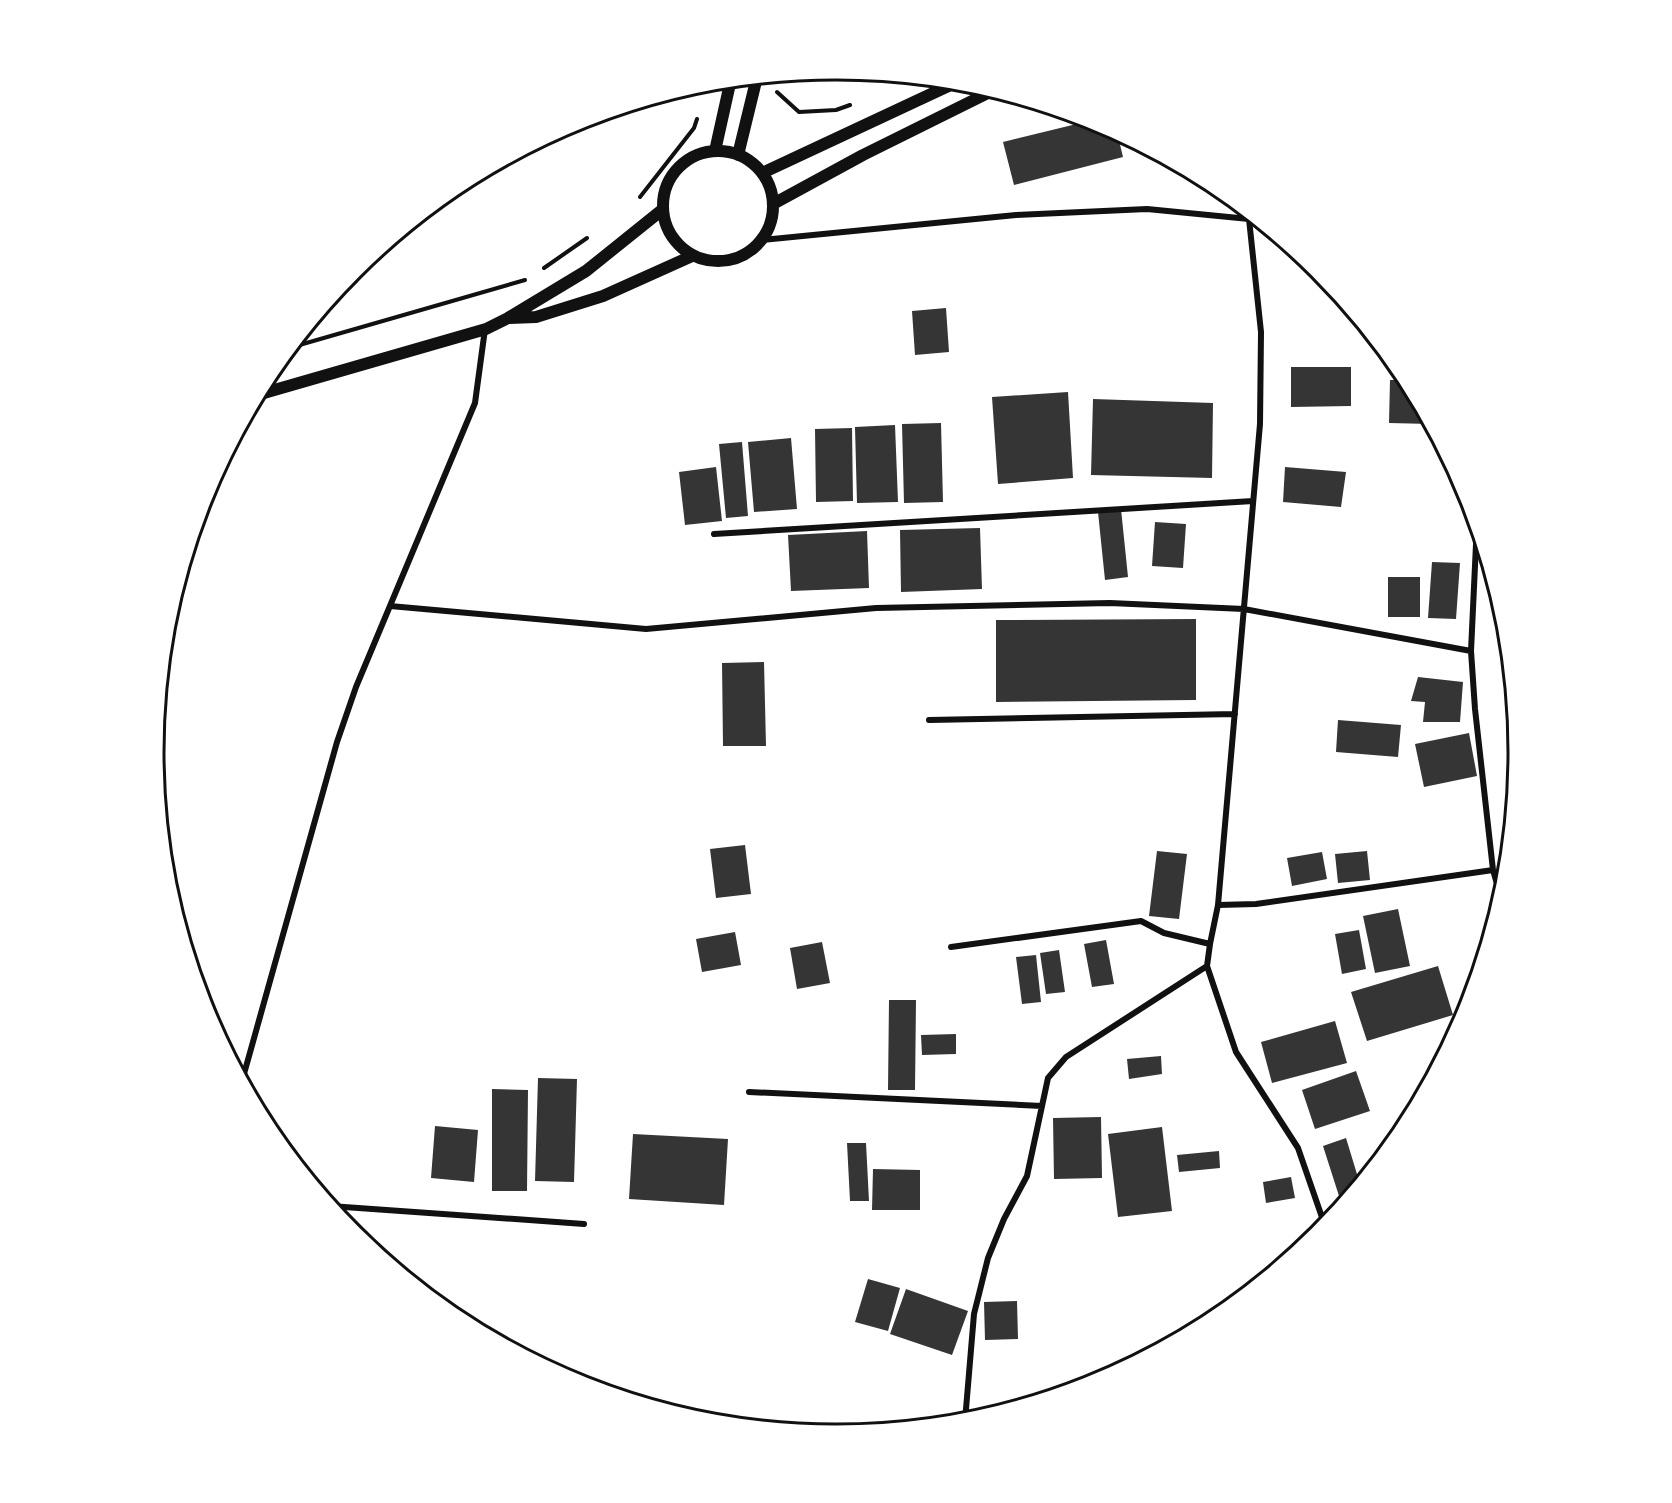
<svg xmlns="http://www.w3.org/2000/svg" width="1672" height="1503" viewBox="0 0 1672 1503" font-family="'Space Grotesk',sans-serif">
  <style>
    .building { fill: #353535 }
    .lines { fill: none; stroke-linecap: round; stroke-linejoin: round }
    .path { stroke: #111; stroke-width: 4 }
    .minor { stroke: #111; stroke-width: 6 }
    .secondary { stroke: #111; stroke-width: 12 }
    .rim { fill: none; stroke: #111; stroke-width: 3 }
  </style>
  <rect width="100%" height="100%" fill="#fff"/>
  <!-- building -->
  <path class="building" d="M1093,120L1117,132L1123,157L1014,185L1003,142Z
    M946,308L949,352L915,355L912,311Z
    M1291,367H1351V406L1291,407Z
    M1390,380H1408L1431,424L1389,423Z
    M1068,392L1073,478L998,484L992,397Z
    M1093,399L1213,403L1212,478L1091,475Z
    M941,423L943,502L904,503L902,424Z
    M895,425L898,502L857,503L855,427Z
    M852,428L853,501L816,502L815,429Z
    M791,438L797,509L754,512L748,442Z
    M742,442L748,516L726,518L719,444Z
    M716,467L722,521L685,525L679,472Z
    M1285,467L1346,472L1341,507L1283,502Z
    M1121,509L1128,577L1105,580L1098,512Z
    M1155,522L1186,524L1183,568L1152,566Z
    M980,528L982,589L901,592L900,530Z
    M867,531L869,588L791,591L788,535Z
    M1432,562L1460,563L1456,619L1428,618Z
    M1388,577H1420V617H1388Z
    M1196,619V700L996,702V620Z
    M764,662L766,746H723L722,663Z
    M1418,677L1463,682L1460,722H1423L1425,702L1411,701Z
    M1338,720L1401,725L1398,757L1336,752Z
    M1469,733L1477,776L1424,787L1415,744Z
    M745,845L751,894L716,898L710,849Z
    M1157,851L1187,854L1179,919L1149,916Z
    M1367,851L1370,880L1338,883L1335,854Z
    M1322,852L1327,879L1292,886L1287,858Z
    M1398,909L1410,966L1375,973L1363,916Z
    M1359,930L1366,969L1342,974L1335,934Z
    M735,932L741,965L702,972L696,939Z
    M1106,940L1114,984L1092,987L1084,944Z
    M822,942L830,983L797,989L790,948Z
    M1059,950L1065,992L1046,994L1040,953Z
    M1036,955L1041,1002L1022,1004L1016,957Z
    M1438,966L1453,1015L1367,1041L1351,992Z
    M889,1000H916L915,1090H888Z
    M1335,1021L1347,1063L1272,1083L1261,1042Z
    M956,1034V1054L922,1055L921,1035Z
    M1161,1056L1162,1074L1129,1079L1127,1059Z
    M1356,1071L1370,1111L1315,1129L1302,1090Z
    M538,1078L577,1079L574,1182L535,1181Z
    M492,1089L528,1090L527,1191H492Z
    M1101,1117L1102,1178L1054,1179L1053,1118Z
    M435,1126L478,1130L474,1182L431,1178Z
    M1162,1127L1172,1211L1118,1217L1108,1134Z
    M633,1134L728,1139L724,1205L629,1199Z
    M1346,1138L1360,1184L1354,1191L1339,1196L1323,1146Z
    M847,1143H866L869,1201H850Z
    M1219,1151L1220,1168L1179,1172L1177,1155Z
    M873,1169L920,1170V1210H872Z
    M1291,1177L1295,1198L1266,1203L1263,1182Z
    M868,1279L900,1288L888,1331L855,1322Z
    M906,1289L968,1311L952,1355L890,1334Z
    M1017,1301L1018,1339L985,1340L984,1302Z"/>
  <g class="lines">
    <!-- path -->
    <path class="path" d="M777,92L799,112L836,110L850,105
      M640,197L694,128L697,119
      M544,268L587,238
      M289,348L525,280"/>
    <!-- minor -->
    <path class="minor" d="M762,240L1016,215L1147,209L1249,219L1262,222
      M1477,523L1471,651L1475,709L1493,870L1501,898
      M714,534L1253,501
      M390,606L646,629L876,608L1110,603L1244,609L1471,651
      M929,720L1235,714
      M1218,905L1256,904L1493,870
      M951,947L1141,921L1164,933L1210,944
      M1207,966L1236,1052L1298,1148L1325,1226
      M242,1081L337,742L356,687L475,403L485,329
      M749,1092L1042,1106
      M330,1206L584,1224
      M965,1421L974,1314L988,1258L1004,1219L1027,1176L1048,1078L1066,1057L1207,966L1210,944L1218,905L1260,424L1261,332L1249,219"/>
    <!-- secondary -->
    <path class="secondary" d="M663 206a55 55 0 1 1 110 0a55 55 0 1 1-110 0Z
      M715,151L731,79
      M738,155L757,77
      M762,173L959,81
      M773,204L863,155L994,90
      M509,318L536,317L603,296L692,256
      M257,395L486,329L508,318L586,271L662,210"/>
  </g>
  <!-- crop -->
  <path d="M0 0H1672V1503H0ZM164 752a672 672 0 1 1 1344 0a672 672 0 1 1-1344 0Z" fill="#fff" fill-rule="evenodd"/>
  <path class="rim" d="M164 752a672 672 0 1 1 1344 0a672 672 0 1 1-1344 0Z"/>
</svg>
